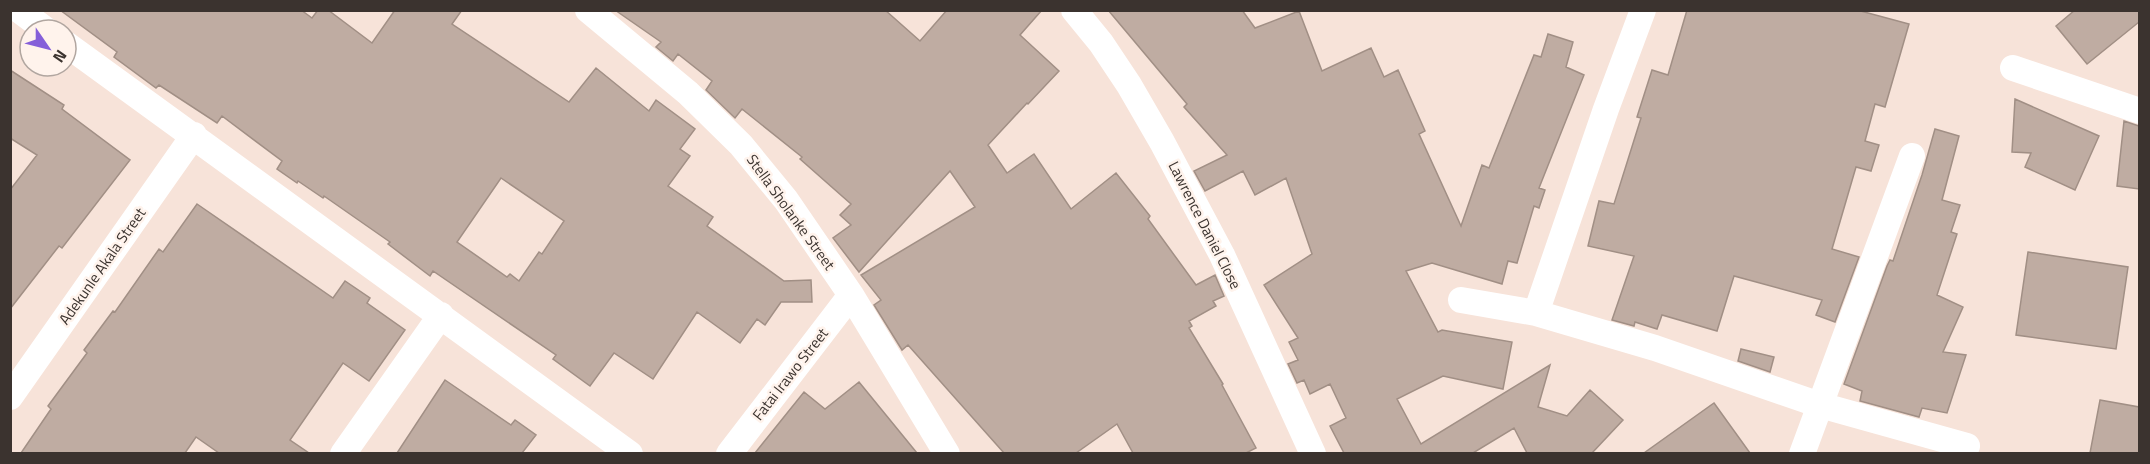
<svg xmlns="http://www.w3.org/2000/svg" width="2150" height="464" viewBox="0 0 2150 464" font-family="'Titillium Web',sans-serif">
  <style>
    .building { fill: #bfaca2; stroke: #a18f85; stroke-width: 1.5; fill-rule: evenodd }
    .lines { fill: none; stroke-linecap: round; stroke-linejoin: round }
    .minor { stroke: #fff; stroke-width: 26 }
    .labels { text-anchor: middle; dominant-baseline: central; stroke-width: 5; stroke-linejoin: round; paint-order: stroke }
    .street-label { font-size: 15px; fill: #3b332f; stroke: #fff3ec }
  </style>
  <rect width="100%" height="100%" fill="#f7e3d9"/>
  <!-- building -->
  <path class="building" d="M60,10H301L312,18L318,10H328L372,43L395,10H462L452,24L569,102L596,68L649,111L656,100L695,129L680,149L690,156L668,186L713,217L707,226L784,281L811,280L812,302H781L765,325L757,319L740,343L697,312L653,379L614,353L590,386L553,359L556,355L433,271L430,276L388,244L390,242L324,196L323,198L298,181L297,183L277,169L282,161L222,116L217,123L159,85L156,88L114,57L117,52ZM501,178L564,221L542,254L539,252L519,281L510,274L507,277L457,242Z
    M615,10H885L920,41L947,10H1042L1020,35L1059,71L1028,104L1027,103L988,145L1007,173L1034,154L1071,209L1116,173L1150,216L1148,219L1196,285L1215,275L1224,296L1213,301L1216,306L1189,321L1192,326L1189,328L1223,384L1222,385L1256,448L1246,453H1133L1117,424L1076,453H1004L908,345L902,350L874,305L881,300L861,275L975,207L950,171L859,272L833,238L851,225L840,215L851,204L800,159L802,157L742,109L735,118L706,90L712,81L678,54L673,61L656,47L661,42Z
    M1108,10H1242L1255,28L1299,11L1322,71L1371,48L1384,77L1398,70L1425,131L1419,134L1461,226L1482,165L1489,168L1534,55L1541,57L1548,34L1573,42L1566,67L1584,75L1539,188L1545,190L1539,208L1534,206L1517,263L1508,261L1502,284L1432,263L1406,271L1438,332L1442,330L1512,342L1503,389L1443,376L1397,399L1421,444L1550,365L1538,407L1567,416L1590,390L1623,420L1592,453H1527L1514,428L1473,453H1344L1330,426L1346,418L1330,384L1310,394L1304,380L1297,383L1288,364L1298,360L1289,342L1298,338L1264,285L1312,254L1286,178L1255,195L1243,171L1205,191L1194,171L1227,155L1184,107L1187,104Z
    M1687,10H1857L1909,24L1885,107L1875,104L1865,141L1879,145L1871,171L1856,167L1832,249L1859,257L1835,322L1816,315L1822,300L1734,276L1717,331L1662,315L1657,329L1635,322L1634,326L1612,320L1634,256L1588,246L1599,201L1614,204L1641,118L1637,117L1652,70L1668,75Z
    M2075,10H2139V22L2087,64L2056,26Z
    M10,70L64,105L62,109L130,160L62,248L59,246L10,309V190L37,155L10,138Z
    M2015,99L2099,136L2075,190L2025,167L2031,153L2012,152Z
    M2124,121L2139,126V189L2117,186Z
    M1935,129L1959,136L1942,200L1960,205L1951,232L1957,234L1937,295L1963,307L1943,352L1966,355L1947,413L1922,408L1919,417L1860,401L1862,391L1844,384L1887,266L1890,260L1893,261L1922,175Z
    M197,204L333,298L345,281L370,298L367,303L405,330L369,381L343,363L290,440L309,453H219L196,437L185,453H21L51,409L48,406L87,353L84,350L113,311L115,312L159,249L163,252Z
    M2028,252L2128,267L2116,349L2016,335Z
    M1741,349L1774,357L1770,372L1738,361Z
    M445,380L511,425L515,420L536,435L522,453H397Z
    M859,382L917,453H755L804,392L825,409Z
    M2100,400L2139,407V453H2090Z
    M1714,403L1750,453H1644Z"/>
  <g class="lines">
    <!-- minor -->
    <path class="minor" d="M19,10L46,30
      M588,10L688,93L741,145L786,200L851,295L947,454
      M1074,10L1101,43L1129,85L1162,142L1222,255L1313,454
      M66,44L630,454
      M2013,68L2140,111
      M1461,300L1536,313L1655,348L1820,405L1967,446
      M1536,313L1606,109L1643,10
      M10,397L194,135
      M343,454L441,315
      M729,454L851,295
      M1802,454L1912,156"/>
  </g>
  <g class="labels">
    <!-- street labels -->
    <g class="street-label">
      <text transform="translate(791 212) rotate(54)">Stella Sholanke Street</text>
      <text transform="translate(1205 225) rotate(63)">Lawrence Daniel Close</text>
      <text transform="translate(102 266) rotate(-55)">Adekunle Akala Street</text>
      <text transform="translate(790 374) rotate(-52)">Fatai Irawo Street</text>
    </g>
  </g>
  <!-- border -->
  <rect width="2150" height="464" fill="none" stroke="#3b332f" stroke-width="24"/>
  <!-- north arrow -->
  <g transform="translate(48 48) rotate(125)"><circle r="28" fill="#fff3ec" stroke="#b1a6a0" stroke-width="1.5"/>
  <path d="M0-4.5L10 22L0 15L-10 22Z" fill="#855fd9"/>
  <text y="-9" font-size="16" font-weight="bold" text-anchor="middle" fill="#3b332f">N</text>
  </g>
</svg>
